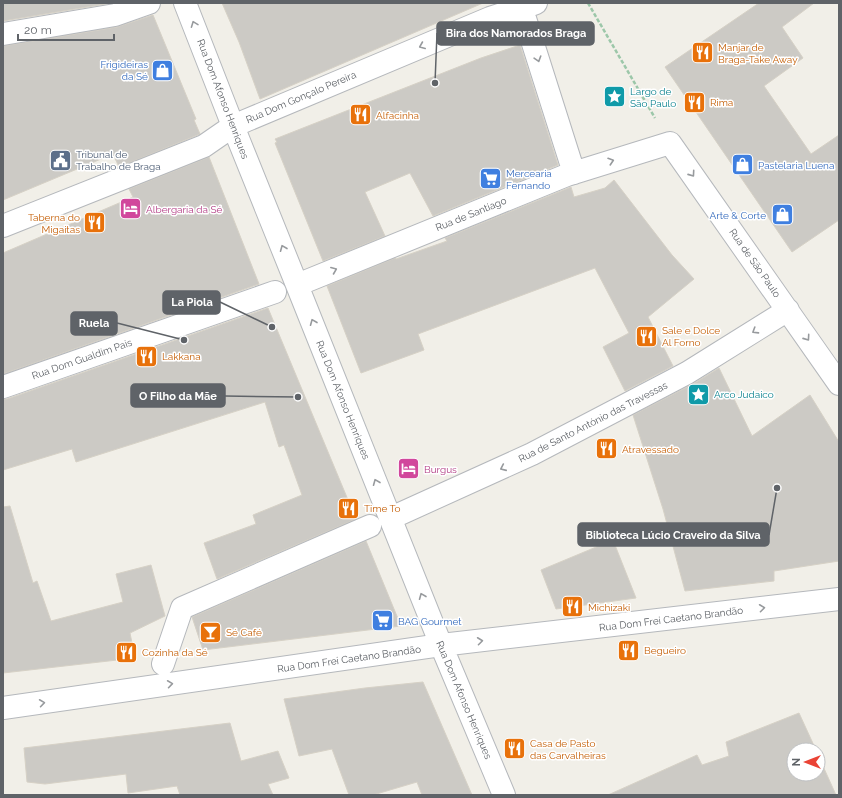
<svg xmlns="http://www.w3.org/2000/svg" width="842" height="798" viewBox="0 0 842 798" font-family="Raleway,sans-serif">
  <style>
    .building { fill: #cccac5; stroke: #d6d1c6 }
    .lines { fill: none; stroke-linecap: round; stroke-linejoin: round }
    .minor-casing { stroke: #b5b8bc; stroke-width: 24 }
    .path { stroke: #9cc7a9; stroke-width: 2.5; stroke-dasharray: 4 2; stroke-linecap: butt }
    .minor { stroke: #fff; stroke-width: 22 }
    .oneway { stroke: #979a9d }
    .labels { text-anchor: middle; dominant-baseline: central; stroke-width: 3; stroke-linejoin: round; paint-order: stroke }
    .food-label { font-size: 10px; fill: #c56008; stroke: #fff; text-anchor: start }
    .shop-label { font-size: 10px; fill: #366cbe; stroke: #fff; text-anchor: start }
    .culture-label { font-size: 10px; fill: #0d838f; stroke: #fff; text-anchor: start }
    .street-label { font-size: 10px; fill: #5f6368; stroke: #fff }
    .service-label { font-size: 10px; fill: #4e5e75; stroke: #fff; text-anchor: start }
    .hotel-label { font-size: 10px; fill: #b23c85; stroke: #fff; text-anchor: start }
    .leader { fill: none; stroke: #5f6368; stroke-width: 1.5 }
    .callout-dot { fill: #5f6368; stroke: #fff; stroke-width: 1.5 }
    .callout { fill: #5f6368; stroke: #5f6368; stroke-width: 1.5 }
    .callout-label { font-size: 11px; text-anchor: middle; font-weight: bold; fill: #fff }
  </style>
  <rect width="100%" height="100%" fill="#f1efe8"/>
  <!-- building -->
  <path class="building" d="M3,3H111L3,21Z
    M222,3H483L260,99L239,42Z
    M759,3H814L782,27L803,58L764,86L811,154L839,135V220L792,252L665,67Z
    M153,15L196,119L194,120L200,134L119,167L113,154L3,200V46L117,27Z
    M520,45L558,165L433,216L410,173L365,192L385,236L323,261L275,143L277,142L275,139L481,58Z
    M209,157L259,284L3,374V253L133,197L129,189Z
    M614,180L672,255L694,279L648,317L673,366L625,391L603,347L629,333L595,268L418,334L424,350L361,373L327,286L395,258L396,259L447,241L445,238L571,187L574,197L605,188Z
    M268,308L356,519L217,579L204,543L256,524L253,515L302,495L284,445L279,447L265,402L76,462L72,449L3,470V399H7Z
    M719,368L752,436L810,395L839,442V561L774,571V581L685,591L663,509L633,415L693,384Z
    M10,506L33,583L37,581L51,621L123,602L116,574L151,565L165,616L130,633L135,658L3,673V507Z
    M613,540L636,598L556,609L541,570Z
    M366,541L401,626L203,650L192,617Z
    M423,682L472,795H422L417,782L373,795H349L332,749L299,756L284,699L365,688Z
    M799,713L816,750H794V774H818V755L836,795H608L697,755L702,765L729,756L726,742Z
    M230,723L241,761L278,751L289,778L268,784L273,795H180L177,786L128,793L126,774L45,784L27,782L24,748Z"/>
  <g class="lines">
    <defs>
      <path id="minor" d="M185,3L233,126L297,285L441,645L504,795
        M522,9L574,173
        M3,34L115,15L149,3
        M3,226L204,146L233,126L490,18C505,13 521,9 536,3
        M297,285L567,175L670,143L839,384
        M3,387L275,292
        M391,518L532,454L687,373L788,310
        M163,664L182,608L370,526
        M3,708L441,645L839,599"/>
    </defs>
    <!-- minor casing -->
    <use href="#minor" class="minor-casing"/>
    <!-- path -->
    <path class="path" d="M588,3L655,118"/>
    <!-- minor -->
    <use href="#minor" class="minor"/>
  </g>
  <!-- one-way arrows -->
  <defs><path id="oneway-chevron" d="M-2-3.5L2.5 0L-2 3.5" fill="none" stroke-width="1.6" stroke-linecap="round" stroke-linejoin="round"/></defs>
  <g class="oneway">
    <use href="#oneway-chevron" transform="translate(194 24) rotate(-111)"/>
    <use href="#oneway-chevron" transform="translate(422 46) rotate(157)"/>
    <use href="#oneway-chevron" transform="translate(538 59) rotate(73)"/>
    <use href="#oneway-chevron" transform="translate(611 161) rotate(-18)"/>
    <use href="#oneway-chevron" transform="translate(692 174) rotate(55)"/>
    <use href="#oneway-chevron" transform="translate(283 248) rotate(-112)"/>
    <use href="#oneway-chevron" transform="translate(334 270) rotate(-22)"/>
    <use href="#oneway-chevron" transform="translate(313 322) rotate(-112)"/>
    <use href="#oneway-chevron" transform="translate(755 331) rotate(148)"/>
    <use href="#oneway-chevron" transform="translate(807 338) rotate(55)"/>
    <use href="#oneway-chevron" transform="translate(503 468) rotate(156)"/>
    <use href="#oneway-chevron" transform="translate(376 482) rotate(-112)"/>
    <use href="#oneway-chevron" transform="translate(422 596) rotate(-112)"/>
    <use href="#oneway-chevron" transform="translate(762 608) rotate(-7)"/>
    <use href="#oneway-chevron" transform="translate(480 641) rotate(-7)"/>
    <use href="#oneway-chevron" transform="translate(170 684) rotate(-8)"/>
    <use href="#oneway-chevron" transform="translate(42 703) rotate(-8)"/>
  </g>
  <!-- icons -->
  <defs>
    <symbol id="restaurant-square" viewBox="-11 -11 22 22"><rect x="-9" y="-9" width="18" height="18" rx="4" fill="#e8710a" stroke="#fff"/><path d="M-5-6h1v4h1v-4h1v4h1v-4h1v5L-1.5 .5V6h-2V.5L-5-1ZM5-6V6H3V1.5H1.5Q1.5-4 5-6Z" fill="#fff"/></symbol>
    <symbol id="shop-square" viewBox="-11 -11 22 22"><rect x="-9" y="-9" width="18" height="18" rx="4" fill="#3f7fe0" stroke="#fff"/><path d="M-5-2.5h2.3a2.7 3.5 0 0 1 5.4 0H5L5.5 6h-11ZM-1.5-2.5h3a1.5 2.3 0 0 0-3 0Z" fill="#fff"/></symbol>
    <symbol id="sight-square" viewBox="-11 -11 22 22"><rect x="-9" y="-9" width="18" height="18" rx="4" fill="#0f9aa8" stroke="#fff"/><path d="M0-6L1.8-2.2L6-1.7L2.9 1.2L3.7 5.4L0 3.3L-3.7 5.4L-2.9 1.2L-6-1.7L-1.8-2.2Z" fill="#fff"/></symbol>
    <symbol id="civic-square" viewBox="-11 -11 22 22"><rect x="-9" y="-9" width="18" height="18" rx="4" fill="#5c6f8a" stroke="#fff"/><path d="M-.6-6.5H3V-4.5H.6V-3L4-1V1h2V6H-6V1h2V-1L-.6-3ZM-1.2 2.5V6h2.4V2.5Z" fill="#fff"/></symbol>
    <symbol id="supermarket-square" viewBox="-11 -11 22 22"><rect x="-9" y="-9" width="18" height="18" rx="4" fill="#3f7fe0" stroke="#fff"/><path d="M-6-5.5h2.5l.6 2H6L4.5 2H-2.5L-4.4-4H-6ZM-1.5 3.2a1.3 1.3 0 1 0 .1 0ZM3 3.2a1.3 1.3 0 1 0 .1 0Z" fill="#fff"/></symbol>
    <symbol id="hotel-square" viewBox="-11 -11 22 22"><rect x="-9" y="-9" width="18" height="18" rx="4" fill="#d1479c" stroke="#fff"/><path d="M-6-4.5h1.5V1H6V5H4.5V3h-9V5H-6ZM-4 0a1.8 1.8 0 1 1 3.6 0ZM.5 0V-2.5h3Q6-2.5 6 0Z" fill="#fff"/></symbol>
    <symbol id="bar-square" viewBox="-11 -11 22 22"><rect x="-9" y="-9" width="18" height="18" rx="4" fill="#e8710a" stroke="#fff"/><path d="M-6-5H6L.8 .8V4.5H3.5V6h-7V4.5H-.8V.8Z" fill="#fff"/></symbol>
  </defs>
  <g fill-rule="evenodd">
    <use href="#restaurant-square" x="690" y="40" width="25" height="25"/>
    <use href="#shop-square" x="150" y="58" width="25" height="25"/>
    <use href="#sight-square" x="602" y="84" width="25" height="25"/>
    <use href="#restaurant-square" x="682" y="90" width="25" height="25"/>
    <use href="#restaurant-square" x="348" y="102" width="25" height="25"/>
    <use href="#civic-square" x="48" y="148" width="25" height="25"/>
    <use href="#shop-square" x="730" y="152" width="25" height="25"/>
    <use href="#supermarket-square" x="478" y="166" width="25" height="25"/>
    <use href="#hotel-square" x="118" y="196" width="25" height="25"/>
    <use href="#shop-square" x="770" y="202" width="25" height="25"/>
    <use href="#restaurant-square" x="82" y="210" width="25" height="25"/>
    <use href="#restaurant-square" x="634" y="324" width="25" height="25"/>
    <use href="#restaurant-square" x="134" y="344" width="25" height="25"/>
    <use href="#sight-square" x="686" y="382" width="25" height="25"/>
    <use href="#restaurant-square" x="594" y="436" width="25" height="25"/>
    <use href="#hotel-square" x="396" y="456" width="25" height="25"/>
    <use href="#restaurant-square" x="336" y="496" width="25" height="25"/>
    <use href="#restaurant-square" x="560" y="594" width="25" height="25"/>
    <use href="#supermarket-square" x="370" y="608" width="25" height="25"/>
    <use href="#bar-square" x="198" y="620" width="25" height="25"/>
    <use href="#restaurant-square" x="616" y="638" width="25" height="25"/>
    <use href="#restaurant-square" x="114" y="640" width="25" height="25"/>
    <use href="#restaurant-square" x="502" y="736" width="25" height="25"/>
  </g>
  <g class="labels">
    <!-- food labels -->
    <g class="food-label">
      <text x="718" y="47">Manjar de<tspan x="718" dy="12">Braga-Take Away</tspan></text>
      <text x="710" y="102">Rima</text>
      <text x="376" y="115">Alfacinha</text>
      <text x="80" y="217" text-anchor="end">Taberna do<tspan x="80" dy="12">Migaitas</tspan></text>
      <text x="662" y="330">Sale e Dolce<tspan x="662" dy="12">Al Forno</tspan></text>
      <text x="162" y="356">Lakkana</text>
      <text x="622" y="449">Atravessado</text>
      <text x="364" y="508">Time To</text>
      <text x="588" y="607">Michizaki</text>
      <text x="226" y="632">Sé Café</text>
      <text x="644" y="650">Begueiro</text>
      <text x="142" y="652">Cozinha da Sé</text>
      <text x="530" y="743">Casa de Pasto<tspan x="530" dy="12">das Carvalheiras</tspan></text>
    </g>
    <!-- shop labels -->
    <g class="shop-label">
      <text x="148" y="64" text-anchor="end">Frigideiras<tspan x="148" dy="12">da Sé</tspan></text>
      <text x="758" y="165">Pastelaria Luena</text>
      <text x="506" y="173">Mercearia<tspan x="506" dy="12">Fernando</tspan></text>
      <text x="766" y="215" text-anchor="end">Arte &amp; Corte</text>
      <text x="398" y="621">BAG Gourmet</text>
    </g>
    <!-- culture labels -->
    <g class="culture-label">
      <text x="630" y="91">Largo de<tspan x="630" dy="12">São Paulo</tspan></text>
      <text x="714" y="394">Arco Judaico</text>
    </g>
    <!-- street labels -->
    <g class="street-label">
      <text transform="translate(301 97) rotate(-23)">Rua Dom Gonçalo Pereira</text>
      <text transform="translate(223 99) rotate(69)">Rua Dom Afonso Henriques</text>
      <text transform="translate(471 214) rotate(-22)">Rua de Santiago</text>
      <text transform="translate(755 263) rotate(55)">Rua de São Paulo</text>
      <text transform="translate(82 359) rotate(-19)">Rua Dom Gualdim Pais</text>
      <text transform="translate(343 400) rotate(68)">Rua Dom Afonso Henriques</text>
      <text transform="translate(593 422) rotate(-27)">Rua de Santo António das Travessas</text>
      <text transform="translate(671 619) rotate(-7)">Rua Dom Frei Caetano Brandão</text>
      <text transform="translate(349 659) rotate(-8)">Rua Dom Frei Caetano Brandão</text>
      <text transform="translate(464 700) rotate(67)">Rua Dom Afonso Henriques</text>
    </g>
    <!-- service labels -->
    <g class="service-label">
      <text x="76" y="154">Tribunal de<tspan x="76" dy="12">Trabalho de Braga</tspan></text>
    </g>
    <!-- hotel labels -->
    <g class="hotel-label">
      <text x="146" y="209">Albergaria da Sé</text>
      <text x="424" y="469">Burgus</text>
    </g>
  </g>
  <!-- callouts -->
  <path class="leader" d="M435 83L437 33M272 327L220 302M184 340L117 323M298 397L225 396M777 488L769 535"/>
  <g class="callout-dot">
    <circle cx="435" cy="83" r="4"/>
    <circle cx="272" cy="327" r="4"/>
    <circle cx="184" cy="340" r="4"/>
    <circle cx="298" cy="397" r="4"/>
    <circle cx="777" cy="488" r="4"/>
  </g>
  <g class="callout">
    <rect x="437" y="22" width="157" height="23" rx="4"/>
    <rect x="163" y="291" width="57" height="23" rx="4"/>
    <rect x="71" y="312" width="46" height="23" rx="4"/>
    <rect x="131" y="384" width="94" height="23" rx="4"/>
    <rect x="578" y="523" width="191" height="23" rx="4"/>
  </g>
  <g class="callout-label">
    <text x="516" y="37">Bira dos Namorados Braga</text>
    <text x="192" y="306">La Piola</text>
    <text x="94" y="327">Ruela</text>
    <text x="178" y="400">O Filho da Mãe</text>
    <text x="673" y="539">Biblioteca Lúcio Craveiro da Silva</text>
  </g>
  <!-- border -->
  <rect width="842" height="798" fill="none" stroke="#5f6368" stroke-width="8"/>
  <!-- north arrow -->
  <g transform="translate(806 762) rotate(270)"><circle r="19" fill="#ffffff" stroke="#bfc1c3"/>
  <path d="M0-3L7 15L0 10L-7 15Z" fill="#ea4335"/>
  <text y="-6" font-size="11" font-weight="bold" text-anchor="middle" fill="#5f6368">N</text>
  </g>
  <!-- scale -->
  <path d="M18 34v6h96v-6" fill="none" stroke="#5f6368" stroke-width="2"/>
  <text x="24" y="34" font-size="12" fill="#5f6368" stroke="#ffffff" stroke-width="3" paint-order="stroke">20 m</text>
</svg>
